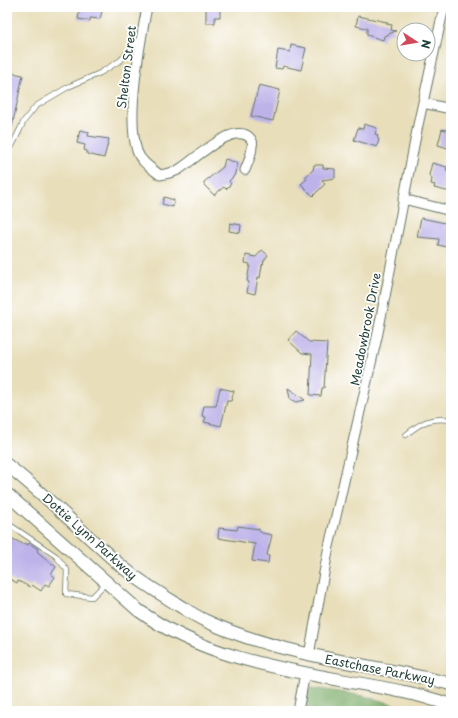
<svg xmlns="http://www.w3.org/2000/svg" width="458" height="718" viewBox="0 0 458 718" font-family="'Playpen Sans',sans-serif">
  <style>
    .forest { fill: #7cac67; stroke: #4e744e }
    .building { fill: #bdb2e9 }
    .lines { fill: none; stroke-linecap: round; stroke-linejoin: round }
    .lane-casing { stroke: #657563; stroke-width: 6 }
    .street-casing { stroke: #657563; stroke-width: 11 }
    .secondary-casing { stroke: #657563; stroke-width: 14 }
    .lane { stroke: #fff; stroke-width: 4.5 }
    .street { stroke: #fff; stroke-width: 9 }
    .secondary { stroke: #fff; stroke-width: 12 }
    .labels { text-anchor: middle; dominant-baseline: central; stroke-width: 3.5; stroke-linejoin: round; paint-order: stroke }
    .street-label { font-size: 12px; fill: #1f3d34; stroke: #fff }
  </style>
  <rect width="100%" height="100%" fill="#fff"/>
  <filter id="ink" filterUnits="userSpaceOnUse"><feTurbulence type="fractalNoise" baseFrequency=".025" numOctaves="2"/><feDisplacementMap in="SourceGraphic" scale="8" xChannelSelector="R" yChannelSelector="G"/><feConvolveMatrix kernelMatrix="1 2 1 2 8 2 1 2 1" color-interpolation-filters="sRGB"/></filter>
  <filter id="wash" filterUnits="userSpaceOnUse"><feTurbulence type="fractalNoise" baseFrequency=".012" numOctaves="4" result="noise"/><feDisplacementMap in="SourceGraphic" scale="16" xChannelSelector="R" yChannelSelector="G"/><feGaussianBlur stdDeviation="0.9" result="paint"/><feColorMatrix in="noise" values="0 0 0 0 0 0 0 0 0 0 0 0 0 0 0 0 0 1.4 0 .05"/><feComposite in="paint" operator="in"/></filter>
  <g filter="url(#wash)">
    <rect width="100%" height="100%" fill="#e8deba"/>
    <!-- forest -->
    <path class="forest" d="M312,688L364,696L417,711H306L307,692Z"/>
    <g id="blocks">
      <!-- building -->
      <path class="building" d="M80,7H103L100,19L90,18V21L78,19Z
        M206,7H220V17H215V23H206Z
        M358,16L387,22V24L392,25L391,30L396,31L384,36L383,40L373,37L367,35V28L356,26Z
        M291,45L306,48L301,70L283,66L282,69L275,68L278,50L290,52Z
        M7,72L23,75L10,136H7Z
        M259,85L280,90L273,121L251,116Z
        M364,124L377,128L375,134L378,135L377,138L379,139L377,147L354,140L358,128L363,129Z
        M442,129L451,131V149L438,145Z
        M80,130L89,132L88,136L109,139L104,158L87,154V151L84,150L85,145L77,143Z
        M225,159L238,163L234,176L229,181L231,184L226,189L224,187L214,195L204,185V182L223,167Z
        M432,163L447,167L446,171L451,172V192L434,188L435,185L431,184L432,179L429,175Z
        M314,165H323V168L335,169V178L322,180L325,184L313,196L301,184L307,179L305,177L313,170Z
        M164,197L174,200L173,207L162,204Z
        M421,218L450,224L449,232H451V248L438,245L439,239L417,237Z
        M230,223L241,225L240,233L229,231Z
        M262,250L268,255L263,262L264,263L262,265L260,278L258,277L255,294L247,292L249,282L247,281L250,264L245,263L246,255L256,257Z
        M296,331L309,342L327,343L324,388H322L321,396L310,395L312,354L302,353L288,340Z
        M220,388L234,391L231,401H227L221,426L204,422L206,417L202,416L204,406H216Z
        M288,388L305,400L296,402L290,399Z
        M238,526L259,529V531L262,533L272,535L267,555L269,556L268,563L252,561L255,544L218,538L219,528L237,530Z
        M7,536L23,544L25,543L28,545L29,543L38,549L37,551L40,554L56,567L51,574L55,577L49,586L45,584L41,591L32,585L30,587L18,581L17,583L8,578L10,575L7,573Z"/>
    </g>
  </g>
  <g filter="url(#ink)">
    <use href="#blocks" fill-opacity="0" stroke="#657563" stroke-width="1"/>
    <g class="lines">
      <defs>
        <path id="lane" d="M12,146L24,121L36,106L68,87L100,73L121,60L139,39
          M406,435C421,422 431,417 451,420
          M7,523L56,556L67,570L66,594L92,597L106,583"/>
        <path id="street" d="M147,7C140,44 126,116 137,151C140,161 151,168 160,175C166,174 172,173 178,170C191,163 234,120 250,138C252,140 253,143 252,146C252,154 248,163 245,170
          M423,103L451,109
          M403,199L451,211
          M309,655L328,551L378,333L418,125L444,7
          M298,711L305,673"/>
        <path id="secondary" d="M7,465C47,496 82,532 120,565C139,581 159,593 180,606C188,611 197,617 206,621C283,657 369,663 451,684
          M7,494L138,610C214,666 314,673 404,692C420,695 435,700 451,705"/>
      </defs>
      <!-- lane casing -->
      <use href="#lane" class="lane-casing"/>
      <!-- street casing -->
      <use href="#street" class="street-casing"/>
      <!-- secondary casing -->
      <use href="#secondary" class="secondary-casing"/>
      <!-- lane -->
      <use href="#lane" class="lane"/>
      <!-- street -->
      <use href="#street" class="street"/>
      <!-- secondary -->
      <use href="#secondary" class="secondary"/>
    </g>
  </g>
  <g class="labels">
    <!-- street labels -->
    <g class="street-label">
      <text transform="translate(126 67) rotate(-83)">Shelton Street</text>
      <text transform="translate(365 329) rotate(-79)">Meadowbrook Drive</text>
      <text transform="translate(90 536) rotate(42)">Dottie Lynn Parkway</text>
      <text transform="translate(380 669) rotate(11)">Eastchase Parkway</text>
    </g>
  </g>
  <!-- margin -->
  <rect width="458" height="718" fill="none" stroke="#fff" stroke-width="24"/>
  <!-- north arrow -->
  <g transform="translate(416 42) rotate(102)"><circle r="19" fill="#ffffff" stroke="#a5b1ae"/>
  <path d="M0-3L7 15L0 10L-7 15Z" fill="#d1495b"/>
  <text y="-6" font-size="11" font-weight="bold" text-anchor="middle" fill="#1f3d34">N</text>
  </g>
</svg>
